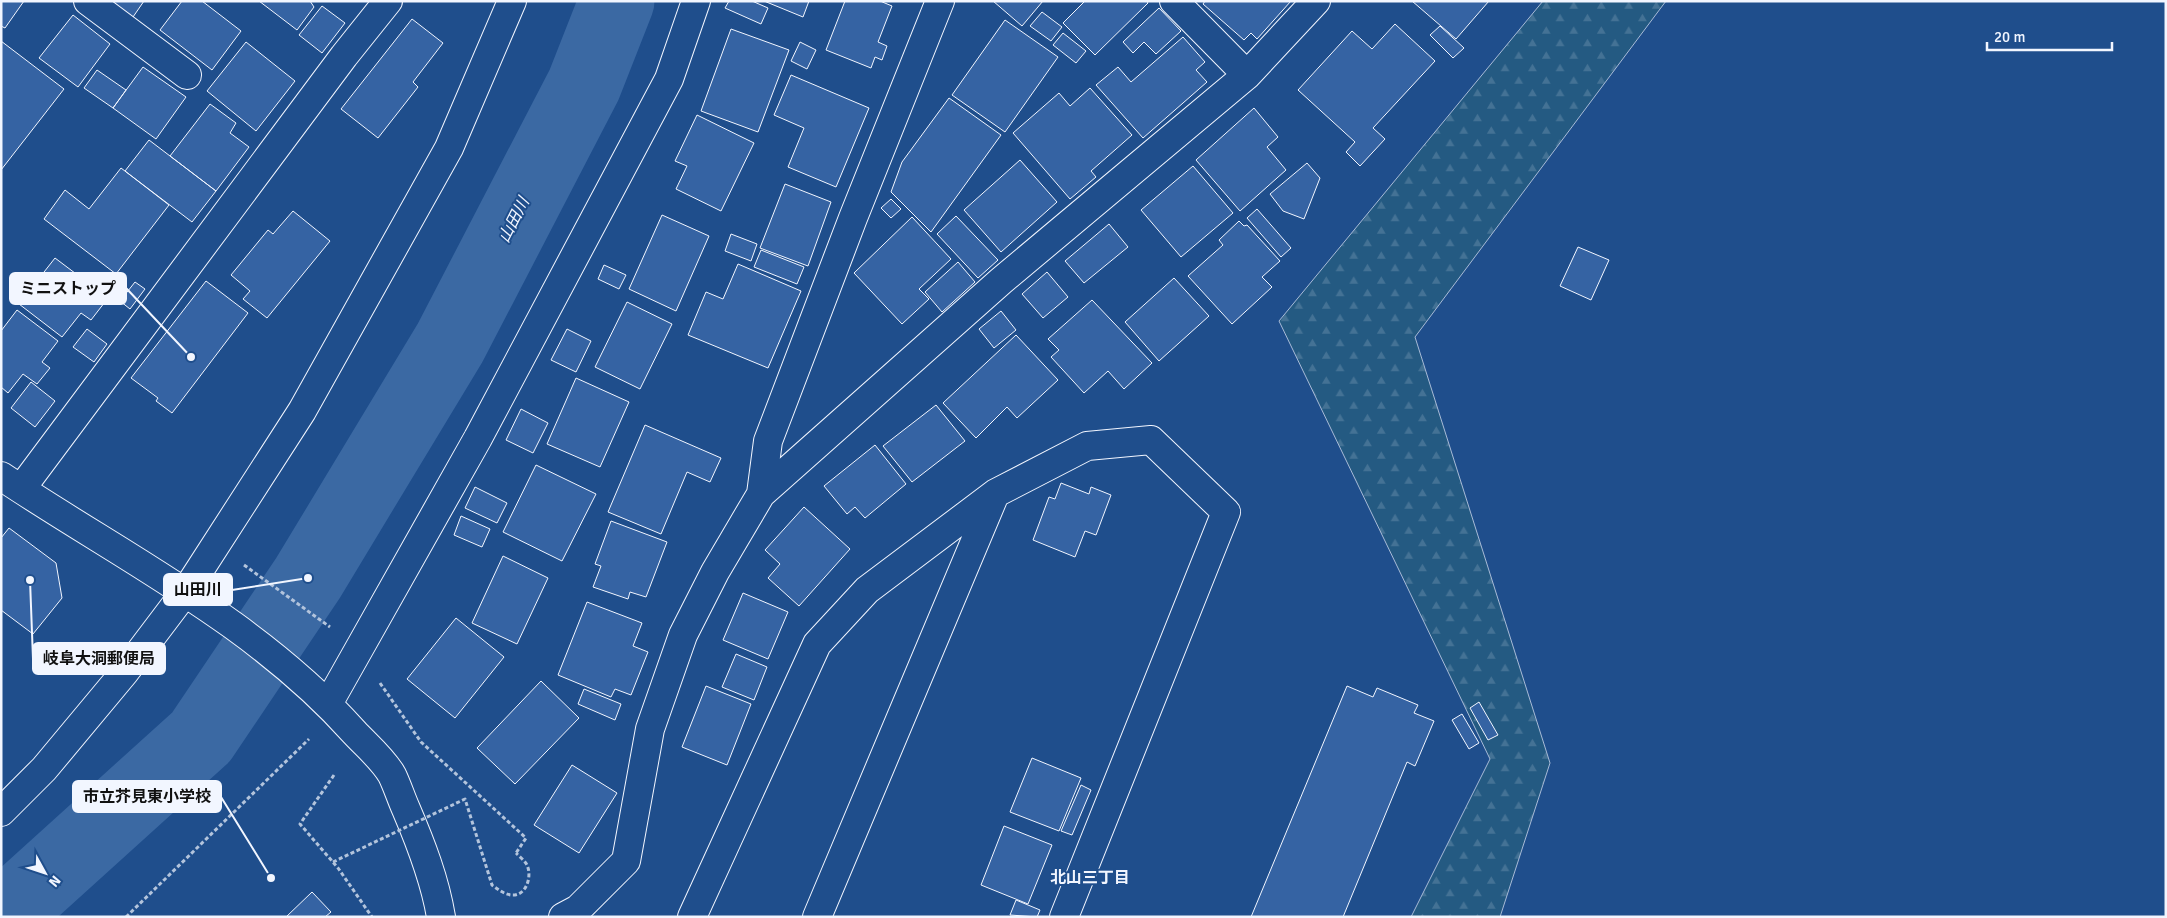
<svg xmlns="http://www.w3.org/2000/svg" width="2167" height="918" viewBox="0 0 2167 918" font-family="Signika,'Noto Sans JP',sans-serif">
  <style>
    .forest { fill: url(#forest-firs); stroke: #a8bbd7 }
    .lines { fill: none; stroke-linecap: round; stroke-linejoin: round }
    .river { stroke: #3b69a3; stroke-width: 75 }
    .building { fill: #3563a3; stroke: #f2f6ff }
    .minor-casing { stroke: #f2f6ff; stroke-width: 30 }
    .path { stroke: #b3c4dc; stroke-width: 3; stroke-dasharray: 4 2.5; stroke-linecap: butt }
    .minor { stroke: #1f4e8c; stroke-width: 28 }
    .path-bridge { stroke: #b3c4dc; stroke-width: 3; stroke-dasharray: 4 2.5; stroke-linecap: butt }
    .labels { text-anchor: middle; dominant-baseline: central; stroke-width: 4; stroke-linejoin: round; paint-order: stroke }
    .water-label { font-size: 16px; font-style: italic; fill: #f2f6ff; stroke: #1f4e8c }
    .neighbourhood-label { font-size: 16px; font-weight: bold; fill: #f2f6ff; stroke: #1f4e8c }
    .leader { fill: none; stroke: #f2f6ff; stroke-width: 2 }
    .callout-dot { fill: #f2f6ff; stroke: #1f4e8c; stroke-width: 2 }
    .callout { fill: #f2f6ff; stroke: #f2f6ff; stroke-width: 2 }
    .callout-label { font-size: 16px; text-anchor: middle; font-weight: bold; fill: #111 }
  </style>
  <defs>
    <pattern id="forest-firs" width="22" height="20" patternUnits="userSpaceOnUse" patternTransform="scale(1.25)"><rect width="22" height="20" fill="#245a82"/><path d="M5 1l3.5 6h-7zM16 11l3.5 6h-7z" fill="#447295"/></pattern>
  </defs>
  <rect width="100%" height="100%" fill="#1f4e8c"/>
  <!-- forest -->
  <path class="forest" d="M1543,1H1666L1415,337L1550,763L1500,917H1411L1490,759L1279,321Z"/>
  <g class="lines">
    <!-- river -->
    <path class="river" d="M2,917L201,737L308,578L450,343L584,85L617,1"/>
  </g>
  <!-- building -->
  <path class="building" d="M1,1H24L5,28L1,26Z
    M110,1H144L133,17Z
    M182,1H202L241,31L212,70L160,30Z
    M259,1H310L314,7L297,30Z
    M729,1H752L768,8L761,24L725,8Z
    M764,1H809L803,17Z
    M845,1H880L892,6L878,42L887,46L882,60L875,57L871,68L826,50Z
    M993,1H1043L1022,26Z
    M1085,1H1147L1148,3L1095,55L1063,23Z
    M1205,1H1291L1257,39L1251,33L1244,40L1203,4Z
    M1412,1H1489L1456,39Z
    M322,6L345,23L322,53L299,35Z
    M1159,8L1181,31L1156,54L1144,42L1133,53L1123,42Z
    M1042,12L1062,27L1051,41L1030,26Z
    M73,15L110,44L78,87L39,58Z
    M412,19L443,43L413,82L418,87L378,138L341,109Z
    M1005,20L1058,57L1005,132L952,95Z
    M1395,24L1435,61L1373,128L1385,139L1360,166L1346,152L1355,142L1298,90L1352,31L1372,49Z
    M1440,26L1464,48L1453,58L1430,35Z
    M731,29L789,50L758,132L701,111Z
    M1063,33L1086,51L1076,63L1053,45Z
    M1183,37L1205,62L1196,70L1207,82L1143,138L1096,85L1118,67L1131,82Z
    M1,41L64,89L1,170Z
    M246,42L295,81L256,131L207,91Z
    M800,42L816,50L807,69L791,61Z
    M143,67L186,97L156,139L113,108Z
    M97,70L126,90L113,108L84,88Z
    M791,75L869,108L836,187L788,167L804,128L774,115Z
    M1090,88L1132,135L1091,171L1096,177L1070,199L1013,133L1059,93L1070,106Z
    M949,98L1001,135L931,232L891,192L902,162Z
    M210,104L236,123L230,133L249,147L216,191L170,156Z
    M1254,108L1278,137L1267,147L1286,170L1240,211L1196,160Z
    M697,115L754,143L721,211L676,189L687,166L675,161Z
    M149,140L216,191L192,222L125,171Z
    M1020,160L1057,202L1001,252L964,210Z
    M1307,163L1320,178L1304,219L1283,211L1270,194Z
    M1193,166L1233,213L1181,257L1141,210Z
    M121,168L169,205L116,274L44,219L65,190L89,209Z
    M785,184L831,202L808,266L760,248Z
    M891,199L901,209L891,218L881,208Z
    M1257,209L1291,248L1281,257L1247,218Z
    M293,211L330,241L267,318L243,299L250,291L231,275L268,230L273,234Z
    M662,215L709,236L676,311L629,289Z
    M956,216L998,260L978,278L937,234Z
    M912,217L951,259L919,289L929,299L902,324L854,273Z
    M1239,221L1244,226L1247,225L1280,261L1262,277L1272,287L1232,324L1188,276L1223,245L1219,240Z
    M1109,224L1128,247L1084,283L1065,261Z
    M731,234L757,244L751,261L725,251Z
    M1578,247L1609,260L1591,300L1560,286Z
    M761,250L804,267L797,284L754,267Z
    M55,258L108,298L91,320L81,313L62,337L19,304Z
    M958,262L975,282L942,312L925,292Z
    M738,264L801,291L768,368L688,335L706,292L723,299Z
    M604,265L626,275L619,289L598,279Z
    M1047,272L1068,297L1043,318L1022,294Z
    M1174,278L1209,316L1159,361L1125,322Z
    M206,281L248,313L172,413L156,401L158,398L131,378Z
    M135,282L145,289L130,309L120,301Z
    M1092,300L1152,363L1124,389L1108,371L1084,393L1051,357L1059,350L1048,339Z
    M627,302L672,324L640,389L595,367Z
    M17,310L58,341L42,362L50,368L37,384L23,374L8,393L1,387V331Z
    M1001,311L1016,330L994,348L979,329Z
    M87,329L107,344L94,362L73,347Z
    M567,329L591,341L576,372L551,360Z
    M1016,335L1058,380L1017,418L1007,407L976,438L943,403Z
    M576,378L629,402L600,467L547,444Z
    M31,382L55,401L35,427L11,408Z
    M936,405L965,441L912,482L883,446Z
    M521,409L548,423L533,453L506,440Z
    M645,425L721,458L710,482L687,472L661,534L608,512Z
    M875,445L906,484L865,518L855,507L847,514L824,486Z
    M536,465L596,494L562,561L503,532Z
    M1061,483L1089,494L1091,487L1111,495L1096,535L1085,531L1075,557L1033,540L1049,497L1055,499Z
    M475,487L507,503L497,523L465,508Z
    M804,507L850,549L799,606L768,578L780,564L765,550Z
    M461,516L490,529L482,547L454,535Z
    M611,521L667,542L646,597L630,592L628,599L593,587L601,566L595,564Z
    M9,528L56,563L62,598L33,634L1,610V538Z
    M503,556L548,578L517,644L472,623Z
    M743,593L788,612L768,659L723,640Z
    M587,602L642,623L633,646L648,652L631,695L615,689L611,697L558,675Z
    M456,618L504,657L455,718L407,679Z
    M736,654L767,667L754,700L722,687Z
    M541,681L579,718L515,784L477,748Z
    M706,686L751,704L727,765L682,747Z
    M1347,686L1373,697L1377,688L1418,705L1414,713L1434,721L1415,766L1407,762L1343,917H1251Z
    M584,689L621,704L615,720L578,704Z
    M1479,702L1498,735L1488,740L1470,708Z
    M1462,714L1479,743L1469,749L1452,720Z
    M1032,758L1081,778L1059,831L1010,812Z
    M572,765L617,793L579,853L534,825Z
    M1081,785L1091,790L1072,835L1061,831Z
    M1004,826L1052,845L1028,904L981,885Z
    M312,892L331,912L325,917H286Z
    M1016,900L1040,910L1037,917L1010,915Z"/>
  <g class="lines">
    <defs>
      <path id="minor" d="M88,1L187,75
        M1174,1L1247,75
        M1,476C122,557 256,622 354,732C366,745 383,759 392,775C397,785 401,798 406,809C421,844 435,880 441,917
        M21,489L344,56L388,1
        M761,494L768,441L853,218L940,1
        M328,704L478,438L669,79L696,1
        M1,812L44,769L124,673L186,591L302,411L449,148L512,1
        M563,917L578,909L626,861L650,729L683,635L715,572L761,494L1001,281L1247,75L1316,1
        M692,917L817,644L867,590L996,493L1087,446L1151,440L1226,512L1064,917
        M817,917L995,494"/>
    </defs>
    <!-- minor casing -->
    <use href="#minor" class="minor-casing"/>
    <!-- path -->
    <path class="path" d="M244,565L330,627
      M380,683L421,742L526,838L516,853
      M334,775L300,824L338,868L372,917
      M126,917L309,739"/>
    <!-- minor -->
    <use href="#minor" class="minor"/>
    <!-- path-bridge -->
    <path class="path-bridge" d="M333,862L465,799L492,885C499,890 506,896 515,895C527,893 532,876 527,865C525,861 519,856 516,853"/>
  </g>
  <g class="labels">
    <!-- water labels -->
    <g class="water-label">
      <text transform="translate(514 220) rotate(-63)">山田川</text>
    </g>
    <!-- neighbourhood labels -->
    <g class="neighbourhood-label">
      <text x="1090" y="878">北山三丁目</text>
    </g>
  </g>
  <!-- callouts -->
  <path class="leader" d="M191 357L126 288M308 578L232 590M30 580L33 659M271 878L221 797"/>
  <g class="callout-dot">
    <circle cx="191" cy="357" r="5"/>
    <circle cx="308" cy="578" r="5"/>
    <circle cx="30" cy="580" r="5"/>
    <circle cx="271" cy="878" r="5"/>
  </g>
  <g class="callout">
    <rect x="10" y="273" width="116" height="31" rx="5"/>
    <rect x="164" y="574" width="68" height="31" rx="5"/>
    <rect x="33" y="643" width="132" height="31" rx="5"/>
    <rect x="73" y="781" width="148" height="31" rx="5"/>
  </g>
  <g class="callout-label">
    <text x="68" y="294">ミニストップ</text>
    <text x="198" y="595">山田川</text>
    <text x="99" y="664">岐阜大洞郵便局</text>
    <text x="147" y="802">市立芥見東小学校</text>
  </g>
  <!-- border -->
  <rect width="2167" height="918" fill="none" stroke="#f2f6ff" stroke-width="5"/>
  <!-- north arrow -->
  <g transform="translate(45 873) rotate(130)" stroke="#1f4e8c" stroke-width="4" paint-order="stroke">
  <path d="M0-4L9 19L0 12L-9 19Z" fill="#f2f6ff"/>
  <text y="-8" font-size="14" font-weight="bold" text-anchor="middle" fill="#f2f6ff">N</text>
  </g>
  <!-- scale -->
  <path d="M1987 42v8h125v-8" fill="none" stroke="#f2f6ff" stroke-width="2.5"/>
  <text x="1994" y="42" font-size="15" fill="#f2f6ff" stroke="#1f4e8c" stroke-width="4" paint-order="stroke">20 m</text>
</svg>
